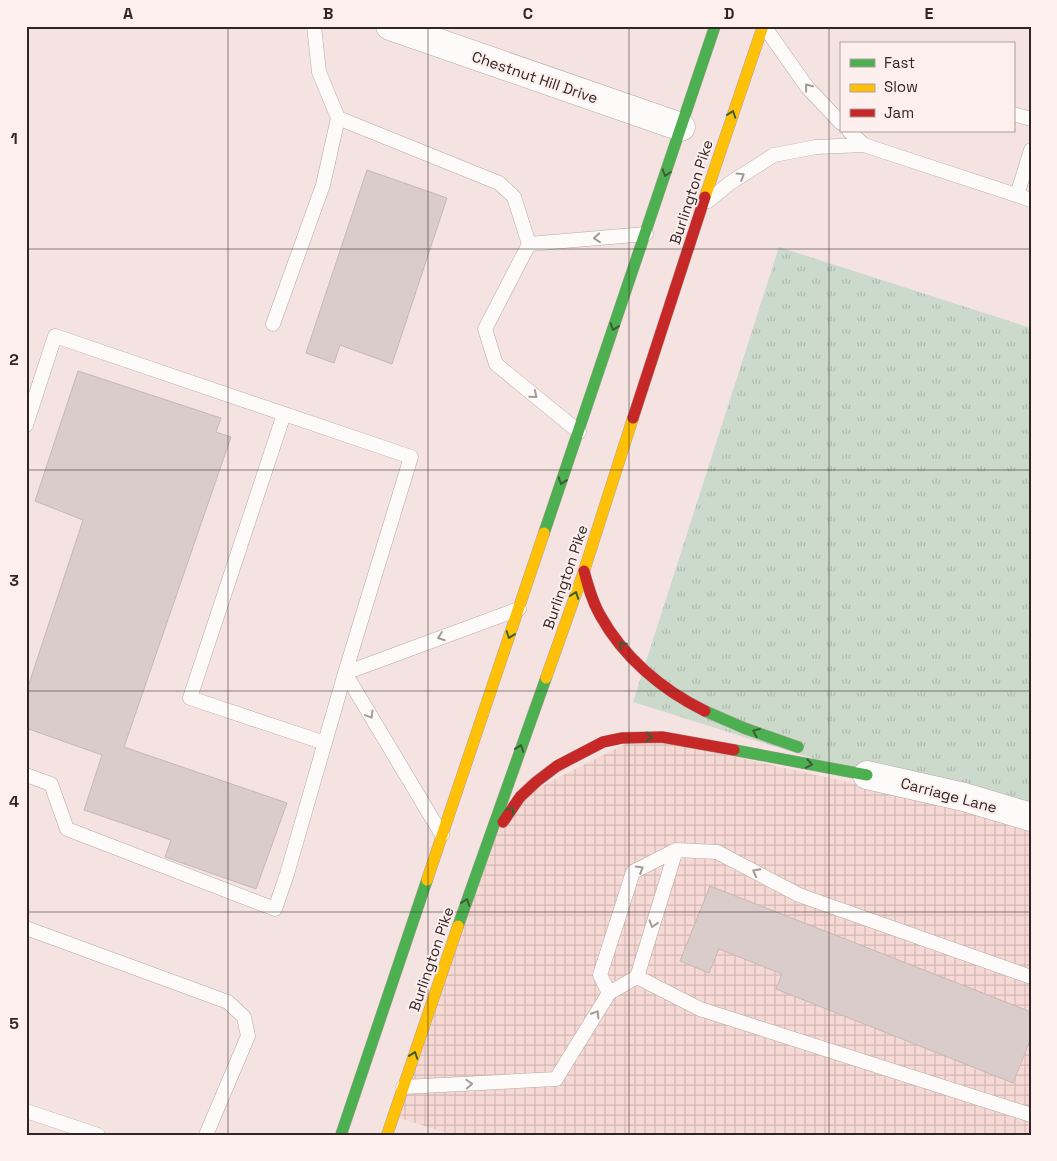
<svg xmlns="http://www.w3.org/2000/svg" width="1057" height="1161" viewBox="0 0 1057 1161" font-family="'Space Grotesk',sans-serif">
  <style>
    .industrial { fill: url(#industrial-grid) }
    .grass { fill: url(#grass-tufts) }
    .building { fill: #d9ccca; stroke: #c5b8b6 }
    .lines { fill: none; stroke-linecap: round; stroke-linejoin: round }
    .lane-casing { stroke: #b6a9a7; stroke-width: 15 }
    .street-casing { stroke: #b6a9a7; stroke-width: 29 }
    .fast-casing { stroke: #b5a29f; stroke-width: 12 }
    .slow-casing { stroke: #b5a29f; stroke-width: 12 }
    .jam-casing { stroke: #b5a29f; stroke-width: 12 }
    .lane { stroke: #fdfbfa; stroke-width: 14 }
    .street { stroke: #fdfbfa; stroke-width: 28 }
    .fast { stroke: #4caf50; stroke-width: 11 }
    .slow { stroke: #ffc107; stroke-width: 11 }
    .jam { stroke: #c62828; stroke-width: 11 }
    .oneway { stroke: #a19b9a }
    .oneway2 { stroke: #3c5d36 }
    .grid { fill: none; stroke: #312625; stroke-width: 1; stroke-opacity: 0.55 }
    .labels { text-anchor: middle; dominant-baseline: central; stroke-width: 4; stroke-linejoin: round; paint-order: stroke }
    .street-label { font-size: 15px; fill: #312625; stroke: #fcefed }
    .neatline { fill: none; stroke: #312625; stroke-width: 2 }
    .grid-label { font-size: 16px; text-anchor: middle; font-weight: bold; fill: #312625 }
  </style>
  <defs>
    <pattern id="industrial-grid" width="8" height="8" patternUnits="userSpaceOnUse" patternTransform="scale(1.25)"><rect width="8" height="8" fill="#f6d9d4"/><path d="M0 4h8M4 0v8" fill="none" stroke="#d3bab6"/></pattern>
    <pattern id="grass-tufts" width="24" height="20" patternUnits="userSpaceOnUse" patternTransform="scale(1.25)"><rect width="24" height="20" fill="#cbdaca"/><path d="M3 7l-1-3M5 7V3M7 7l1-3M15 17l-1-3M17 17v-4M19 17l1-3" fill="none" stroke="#afbbad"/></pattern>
  </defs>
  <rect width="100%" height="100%" fill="#f4e3e1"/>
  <!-- industrial -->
  <path class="industrial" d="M641,736L1031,823V1135H453L393,1116L484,850L520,797Z"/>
  <!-- grass -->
  <path class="grass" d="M779,247L1031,328V827L633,702Z"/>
  <!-- building -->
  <path class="building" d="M367,170L447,198L392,364L340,345L334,363L306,353Z
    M78,371L221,418L216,432L231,437L124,747L287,803L256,889L165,857L171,840L84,810L102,755L26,728V693L83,520L35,501Z
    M710,886L1031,1012V1038L1013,1083L776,989L782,974L719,949L709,973L680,961Z"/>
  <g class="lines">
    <defs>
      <path id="lane" d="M764,26L807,87L841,123
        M1013,114L1031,119
        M338,118L499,183L514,197L529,244L485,329L496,364L579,432
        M849,131L864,145
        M1017,195L1031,150
        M708,201L730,183L774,155L816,147L864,145L1031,200
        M529,244L646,234
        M273,324L323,185L338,118L319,72L314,26
        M284,414L190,698L325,743
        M26,425L55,336L411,457L345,673L287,874L275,909L67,829L51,784L26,775
        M345,673L442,835
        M345,673L519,609
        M26,928L228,1002L244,1017L248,1036L206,1135
        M637,977L700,1009L1031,1115
        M609,993L600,975L633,872L676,850
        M403,1087L556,1079L609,993L637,977L676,850L717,852L799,895L1031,977
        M26,1111L98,1135"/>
      <path id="street" d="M390,26L681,127
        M867,775L964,797L1031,817"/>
      <path id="fast" d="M544,533L715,26
        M705,711L744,728L798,747
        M734,750L867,775
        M458,926L546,678
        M341,1135L427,880"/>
      <path id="slow" d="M705,197L763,26
        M546,678L584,571L633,418
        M427,880L544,533
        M387,1135L458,926"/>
      <path id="jam" d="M633,418L705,197
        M584,571C588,586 592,601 600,615C623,657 662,690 705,711
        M503,822L520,797L536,782L557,766L603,742L622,738L662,737L734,750"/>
    </defs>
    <!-- lane casing -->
    <use href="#lane" class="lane-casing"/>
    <!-- street casing -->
    <use href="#street" class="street-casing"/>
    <!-- fast casing -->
    <use href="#fast" class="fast-casing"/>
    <!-- slow casing -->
    <use href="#slow" class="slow-casing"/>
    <!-- jam casing -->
    <use href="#jam" class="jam-casing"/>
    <!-- lane -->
    <use href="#lane" class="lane"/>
    <!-- street -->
    <use href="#street" class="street"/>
    <!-- fast -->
    <use href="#fast" class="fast"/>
    <!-- slow -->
    <use href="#slow" class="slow"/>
    <!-- jam -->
    <use href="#jam" class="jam"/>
  </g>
  <!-- one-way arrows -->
  <defs><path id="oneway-chevron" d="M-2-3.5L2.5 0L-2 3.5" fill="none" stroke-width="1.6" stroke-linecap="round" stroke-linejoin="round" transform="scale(1.25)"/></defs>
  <g class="oneway">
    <use href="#oneway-chevron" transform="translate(808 87) rotate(-128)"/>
    <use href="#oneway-chevron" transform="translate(741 176) rotate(-32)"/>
    <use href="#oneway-chevron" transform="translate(597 238) rotate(175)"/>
    <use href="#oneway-chevron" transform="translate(534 395) rotate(40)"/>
    <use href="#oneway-chevron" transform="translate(441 637) rotate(160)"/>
    <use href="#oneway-chevron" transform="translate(370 715) rotate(59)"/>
    <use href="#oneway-chevron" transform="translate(640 869) rotate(-31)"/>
    <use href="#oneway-chevron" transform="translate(756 872) rotate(-152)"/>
    <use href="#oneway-chevron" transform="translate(653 924) rotate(107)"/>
    <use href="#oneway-chevron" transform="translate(596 1014) rotate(-58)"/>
    <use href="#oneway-chevron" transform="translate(469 1084) rotate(-3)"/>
  </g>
  <g class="oneway2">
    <use href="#oneway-chevron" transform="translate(732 114) rotate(-71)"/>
    <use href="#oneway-chevron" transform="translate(666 173) rotate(108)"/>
    <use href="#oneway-chevron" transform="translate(614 327) rotate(109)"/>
    <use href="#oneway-chevron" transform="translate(562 481) rotate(109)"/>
    <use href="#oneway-chevron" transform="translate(575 595) rotate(-70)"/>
    <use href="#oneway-chevron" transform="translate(510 635) rotate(109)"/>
    <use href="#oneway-chevron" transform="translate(622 645) rotate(-132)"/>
    <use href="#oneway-chevron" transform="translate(756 732) rotate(-158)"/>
    <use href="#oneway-chevron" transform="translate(649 737) rotate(2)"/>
    <use href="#oneway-chevron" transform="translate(520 748) rotate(-70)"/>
    <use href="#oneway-chevron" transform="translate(809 764) rotate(11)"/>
    <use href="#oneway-chevron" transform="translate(511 810) rotate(-56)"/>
    <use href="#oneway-chevron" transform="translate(466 902) rotate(-71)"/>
    <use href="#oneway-chevron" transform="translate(414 1055) rotate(-71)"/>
  </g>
  <!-- grid -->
  <path class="grid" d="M228,26V1135M428,26V1135M629,26V1135M829,26V1135M26,249H1031M26,470H1031M26,691H1031M26,912H1031"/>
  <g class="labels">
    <!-- street labels -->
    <g class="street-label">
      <text transform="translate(535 77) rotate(19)">Chestnut Hill Drive</text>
      <text transform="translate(691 192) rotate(-72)">Burlington Pike</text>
      <text transform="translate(565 577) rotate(-71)">Burlington Pike</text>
      <text transform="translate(949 795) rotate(15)">Carriage Lane</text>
      <text transform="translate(431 959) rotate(-71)">Burlington Pike</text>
    </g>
  </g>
  <!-- border -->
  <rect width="1057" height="1161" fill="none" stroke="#fcefed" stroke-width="55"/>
  <!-- legend -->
  <rect x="840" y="42" width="175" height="90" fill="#fcefed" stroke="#ab9f9d"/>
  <rect x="850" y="59" width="25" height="8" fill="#4caf50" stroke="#ab9f9d"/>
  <text x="884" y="68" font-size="15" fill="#312625">Fast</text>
  <rect x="850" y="84" width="25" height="8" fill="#ffc107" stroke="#ab9f9d"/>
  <text x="884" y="92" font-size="15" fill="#312625">Slow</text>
  <rect x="850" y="109" width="25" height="8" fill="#c62828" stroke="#ab9f9d"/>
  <text x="884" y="118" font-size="15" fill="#312625">Jam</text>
  <rect x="28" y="28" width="1002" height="1106" class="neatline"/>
  <g class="grid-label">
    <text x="128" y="19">A</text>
    <text x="328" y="19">B</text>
    <text x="528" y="19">C</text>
    <text x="729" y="19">D</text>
    <text x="929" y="19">E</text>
    <text x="14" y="144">1</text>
    <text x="14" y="365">2</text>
    <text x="14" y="586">3</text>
    <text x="14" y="807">4</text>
    <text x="14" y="1029">5</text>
  </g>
</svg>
